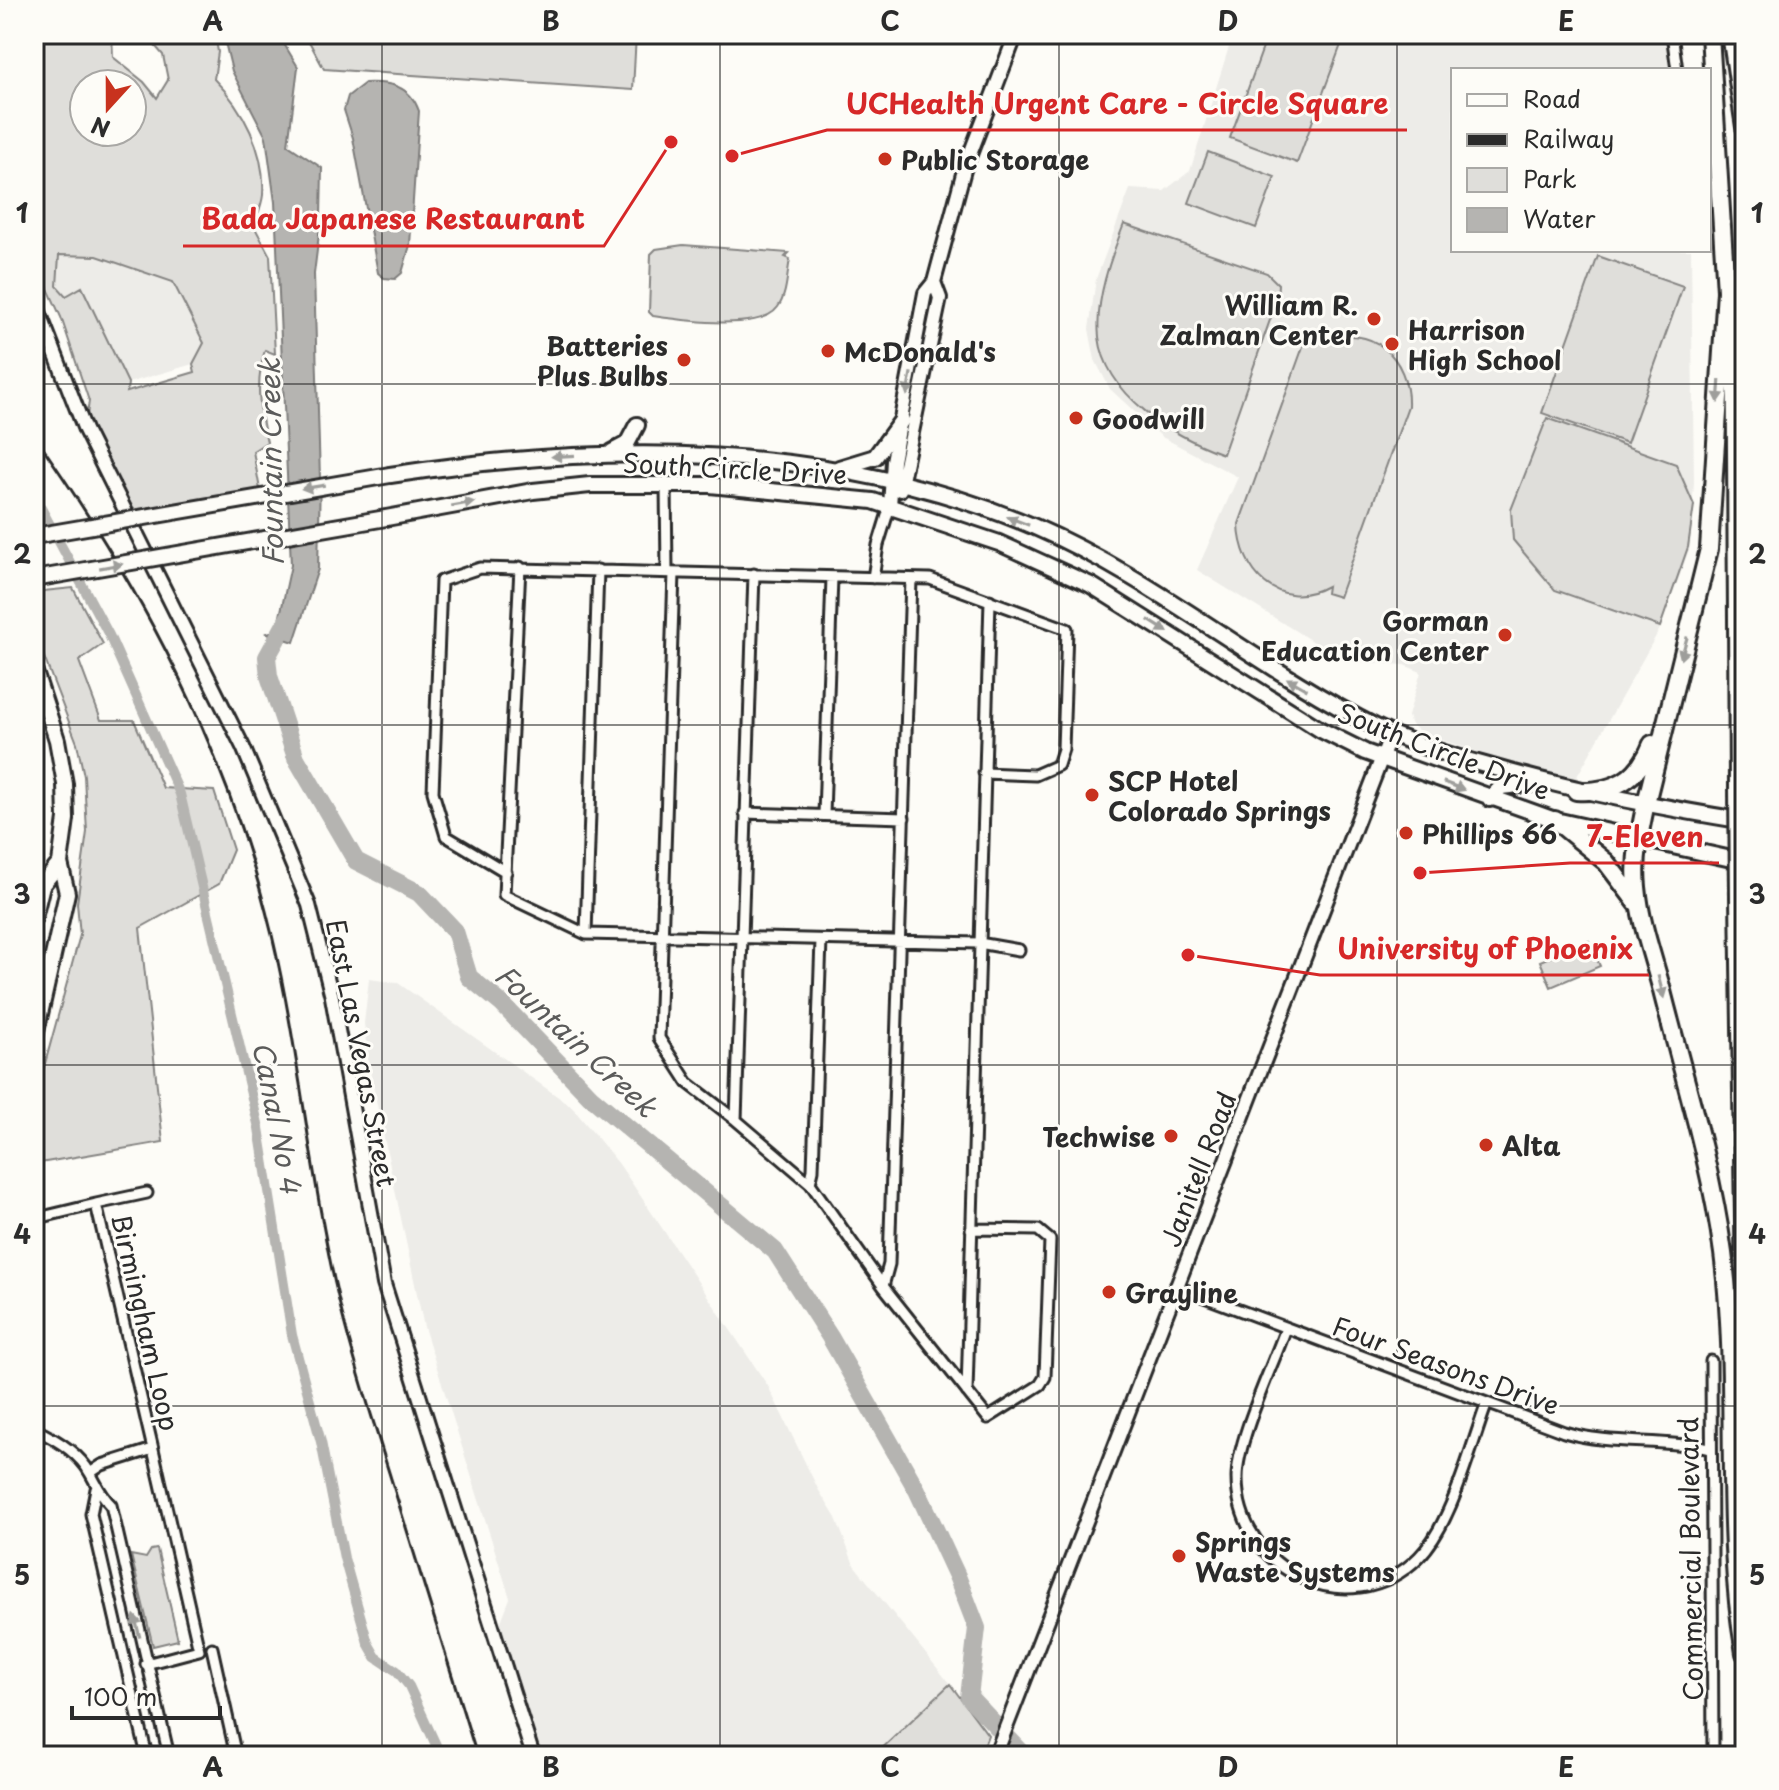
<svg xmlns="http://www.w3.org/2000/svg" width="1779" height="1790" viewBox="0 0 1779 1790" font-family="'Playpen Sans',sans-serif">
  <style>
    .built { fill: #edece8 }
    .green { fill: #dfdeda; stroke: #858482; stroke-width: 2; fill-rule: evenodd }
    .water { fill: #b5b4b1; stroke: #7e7d7b; stroke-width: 2 }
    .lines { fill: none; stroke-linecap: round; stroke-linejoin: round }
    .canal { stroke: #b5b4b1; stroke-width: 10 }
    .river { stroke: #b5b4b1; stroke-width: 18 }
    .street-casing { stroke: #2b2b2b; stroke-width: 15 }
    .secondary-casing { stroke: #2b2b2b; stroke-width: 18 }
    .primary-casing { stroke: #2b2b2b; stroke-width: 20 }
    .highway-casing { stroke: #2b2b2b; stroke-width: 22 }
    .street { stroke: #fdfcf7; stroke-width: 9 }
    .secondary { stroke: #fdfcf7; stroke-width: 12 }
    .primary { stroke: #fdfcf7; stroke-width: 14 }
    .highway { stroke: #fdfcf7; stroke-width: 16 }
    .rail { stroke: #2b2b2b; stroke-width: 3 }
    .primary-bridge-casing { stroke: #2b2b2b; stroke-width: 20; stroke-linecap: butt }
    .highway-bridge-casing { stroke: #2b2b2b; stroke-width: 22; stroke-linecap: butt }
    .primary-bridge { stroke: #fdfcf7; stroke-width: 14 }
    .highway-bridge { stroke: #fdfcf7; stroke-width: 16 }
    .oneway { fill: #9e9e9b }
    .grid { fill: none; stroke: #2b2b2b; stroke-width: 2; stroke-opacity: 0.55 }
    .poi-dot { fill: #c8321e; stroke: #fdfcf7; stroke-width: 3 }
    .labels { text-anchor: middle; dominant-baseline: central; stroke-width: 6; stroke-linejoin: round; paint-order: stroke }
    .poi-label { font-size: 26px; font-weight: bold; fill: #2b2b2b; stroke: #fdfcf7; text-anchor: start }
    .street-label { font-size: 26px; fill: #2b2b2b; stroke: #fdfcf7 }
    .water-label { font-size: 28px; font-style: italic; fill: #5b5b5a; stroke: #fdfcf7 }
    .leader { fill: none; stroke: #d62828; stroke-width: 3 }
    .callout-dot { fill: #d62828; stroke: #fdfcf7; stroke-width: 3 }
    .callout-label { font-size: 28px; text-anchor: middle; font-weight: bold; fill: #d62828; stroke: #fdfcf7; stroke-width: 6; stroke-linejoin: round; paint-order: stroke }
    .neatline { fill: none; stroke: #2b2b2b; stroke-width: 3 }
    .grid-label { font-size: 26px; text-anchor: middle; font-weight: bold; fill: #2b2b2b }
  </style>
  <rect width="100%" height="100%" fill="#fdfcf7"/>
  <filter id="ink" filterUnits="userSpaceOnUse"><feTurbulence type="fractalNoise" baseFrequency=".0125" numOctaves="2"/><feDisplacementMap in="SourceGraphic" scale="16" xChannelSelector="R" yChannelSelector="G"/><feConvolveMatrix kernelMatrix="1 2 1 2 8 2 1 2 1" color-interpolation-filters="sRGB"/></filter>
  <g filter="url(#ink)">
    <!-- built -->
    <path class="built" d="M1233,34H1646L1668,42L1672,70H1453V250H1691L1694,482L1690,547L1661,627L1575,780L1537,772L1421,733L1410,723L1408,716L1421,672L1404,665L1344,661L1197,570L1238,477L1162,437L1110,389L1095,360L1089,329L1096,279L1130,189L1164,191L1190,171Z
      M59,255L97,256L173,282L204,343L193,364L128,383L83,288L65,296L57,286Z
      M369,979L398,983L571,1106L619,1164L768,1386L818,1489L836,1518L854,1565L950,1684L874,1756H533L495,1637L510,1598L424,1327L368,1062L364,1023Z"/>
    <!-- green -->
    <path class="green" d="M34,34H112L113,57L144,82L157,98L168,80L163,55L145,34H215L218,52L214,79C243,108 266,152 263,195C262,205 257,216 254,226L270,256L275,354L265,350C255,382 259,410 267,442L253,451L261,495L131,525L85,430L89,401L61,317L34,258ZM84,84H132V132H84ZM59,255L97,256L173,282L204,343L193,364L195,372L127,392L128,383L82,287L66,296L57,286Z
      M305,34H636L633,90L324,69Z
      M1268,34H1345L1297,163L1230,138Z
      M1208,152L1275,177L1256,228L1189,203Z
      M1124,224L1267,273L1278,284L1277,300L1223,454C1173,436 1106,396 1099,337C1095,300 1111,257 1124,224Z
      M683,245L789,253L785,257L790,259C787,274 787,295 778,307C761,332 681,320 653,316L649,312L651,254L656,249Z
      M1598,256L1683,286L1627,443L1542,413Z
      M1309,330L1324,336V342C1371,321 1410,358 1408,406L1339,597L1326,593L1327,586C1278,613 1240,571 1239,524Z
      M1547,418L1676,464L1694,505L1688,547L1660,627L1555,590L1513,540L1511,510Z
      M73,588L103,644L79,661L101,720H134L163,788L214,791L233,850L219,884L140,928L163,1142L34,1164V1104L80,935L77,903L87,832L84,776L77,743L34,631V592Z
      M1589,941L1600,966L1551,987L1540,961Z
      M157,1549L178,1640L153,1646L131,1555L146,1558L151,1550Z
      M950,1684L988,1735L980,1756H874Z"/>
    <!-- water -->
    <path class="water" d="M223,34H278L298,67L288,145L322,168L321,218L314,274L320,479L318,569L294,642L267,633L277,630L291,565L275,202L266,137L232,71Z
      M365,83C390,82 410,85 419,111L410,245L402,273L395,279L384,278L378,273L353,138L344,110L348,96Z"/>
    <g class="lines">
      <!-- canal -->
      <path class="canal" d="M34,495L109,635L180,794L259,1128L292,1335L321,1442L344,1558L368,1643L376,1657L397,1671L409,1686L441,1756"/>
      <!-- river -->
      <path class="river" d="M289,617L267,657L269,676L296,758L356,861L419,893L455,931L469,977L502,1004L591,1097L775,1251L830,1337L917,1490L957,1576L977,1628L969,1697L1025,1756"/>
      <defs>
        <path id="street" d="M1672,34L1677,70
          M666,484L667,572
          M520,567L504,895L586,934L979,943L1019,950
          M674,573L659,1038L688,1083L736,1120
          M754,574L736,1120L810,1183L883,1286L988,1418L1040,1385L1045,1377L1050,1240L1038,1230L971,1229
          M873,578L878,545L890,506
          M745,813L904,818
          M824,815L832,577
          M506,872L446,836L433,792L441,581L480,568L930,579L1067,629L1063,749L1058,765L1035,775L984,773
          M586,934L598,570
          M810,1183L813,1170L821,940
          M96,1204L147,1193
          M34,1223L38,1218L96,1204L153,1449L102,1465L90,1473
          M883,1286L889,1264L911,579
          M1175,1286L1564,1432C1612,1446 1661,1438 1710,1449
          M1286,1328C1272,1368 1237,1439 1237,1478C1237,1571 1350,1626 1419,1557C1452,1524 1470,1448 1487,1403
          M1711,1361L1713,1756
          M967,1392L990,600
          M34,1429C54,1438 79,1453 90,1473C97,1485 100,1494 111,1505L169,1756
          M96,1489L91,1514L147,1756
          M212,1648L236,1756
          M146,1664L199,1650L153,1449"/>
        <path id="secondary" d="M34,299L85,430L243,747L309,905L332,997L384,1284L533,1756
          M900,490L940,298L934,282
          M890,506L893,461L925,293L934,282L964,170L1016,34
          M995,1756L1391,734"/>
        <path id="primary" d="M612,452L627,444L637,425
          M839,468L875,457L902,420
          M390,475C605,442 831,441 1035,527C1156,579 1258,668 1376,727C1411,744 1448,755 1485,765C1570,790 1657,807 1745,821
          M386,518L533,491L590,485H710L873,501L999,543L1091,585L1321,730L1365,752L1555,820L1745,862
          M34,669L57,740L65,784L66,819L60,863L67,893L34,1041
          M1490,799L1501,787L1537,783
          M34,918L42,885L60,863"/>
        <path id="highway" d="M1710,34L1726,291L1709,549L1646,803C1640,830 1634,858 1637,887C1640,921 1652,954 1661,987C1683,1075 1711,1163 1723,1253C1740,1386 1722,1521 1745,1653
          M1731,34L1745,127
          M1735,282L1738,787
          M1576,791C1613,793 1638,780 1652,744
          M1555,820L1606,862L1637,903
          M1739,897L1745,1286"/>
      </defs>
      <!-- street casing -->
      <use href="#street" class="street-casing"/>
      <!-- secondary casing -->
      <use href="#secondary" class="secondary-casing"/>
      <!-- primary casing -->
      <use href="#primary" class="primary-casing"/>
      <!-- highway casing -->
      <use href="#highway" class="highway-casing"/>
      <!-- street -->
      <use href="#street" class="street"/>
      <!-- secondary -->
      <use href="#secondary" class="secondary"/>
      <!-- primary -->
      <use href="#primary" class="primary"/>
      <!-- highway -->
      <use href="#highway" class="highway"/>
      <!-- rail -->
      <path class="rail" d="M34,435C144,592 227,748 272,935C300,1054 310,1177 338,1297C351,1354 370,1410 387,1466C417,1563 447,1659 477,1756"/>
      <defs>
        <path id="primary-bridge" d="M34,536L390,475
          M34,579L386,518"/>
        <path id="highway-bridge" d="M1738,787L1739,897"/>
      </defs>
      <!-- primary-bridge casing -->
      <use href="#primary-bridge" class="primary-bridge-casing"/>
      <!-- highway-bridge casing -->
      <use href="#highway-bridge" class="highway-bridge-casing"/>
      <!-- primary-bridge -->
      <use href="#primary-bridge" class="primary-bridge"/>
      <!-- highway-bridge -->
      <use href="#highway-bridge" class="highway-bridge"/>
    </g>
    <!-- one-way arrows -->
    <defs><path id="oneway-solid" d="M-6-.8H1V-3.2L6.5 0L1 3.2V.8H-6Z" transform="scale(2)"/></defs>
    <g class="oneway">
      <use href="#oneway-solid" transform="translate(909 384) rotate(100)"/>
      <use href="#oneway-solid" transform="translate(1719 391) rotate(94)"/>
      <use href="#oneway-solid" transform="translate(563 456) rotate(177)"/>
      <use href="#oneway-solid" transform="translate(313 487) rotate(171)"/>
      <use href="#oneway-solid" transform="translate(463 504) rotate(-10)"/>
      <use href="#oneway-solid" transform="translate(1018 521) rotate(-159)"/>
      <use href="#oneway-solid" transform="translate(111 566) rotate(-10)"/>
      <use href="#oneway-solid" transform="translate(1158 626) rotate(32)"/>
      <use href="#oneway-solid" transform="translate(1684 648) rotate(106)"/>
      <use href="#oneway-solid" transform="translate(1297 684) rotate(-150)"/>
      <use href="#oneway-solid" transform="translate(1454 786) rotate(21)"/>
      <use href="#oneway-solid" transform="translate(1661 987) rotate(76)"/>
      <use href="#oneway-solid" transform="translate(137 1626) rotate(-104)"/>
    </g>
  </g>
  <!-- grid -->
  <path class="grid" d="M382,34V1756M720,34V1756M1059,34V1756M1397,34V1756M34,384H1745M34,725H1745M34,1065H1745M34,1406H1745"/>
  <!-- markers -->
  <g class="poi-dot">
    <circle cx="885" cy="159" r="8"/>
    <circle cx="1374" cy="319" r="8"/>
    <circle cx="1392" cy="344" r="8"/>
    <circle cx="828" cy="351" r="8"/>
    <circle cx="684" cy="360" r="8"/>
    <circle cx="1076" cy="418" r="8"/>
    <circle cx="1505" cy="635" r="8"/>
    <circle cx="1092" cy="795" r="8"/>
    <circle cx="1406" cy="833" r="8"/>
    <circle cx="1171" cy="1136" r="8"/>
    <circle cx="1486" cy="1145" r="8"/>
    <circle cx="1109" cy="1292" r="8"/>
    <circle cx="1179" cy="1556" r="8"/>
  </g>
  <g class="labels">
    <!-- poi labels -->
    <g class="poi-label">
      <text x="901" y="159">Public Storage</text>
      <text x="1358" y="304" text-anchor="end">William R.<tspan x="1358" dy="30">Zalman Center</tspan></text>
      <text x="1408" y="329">Harrison<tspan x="1408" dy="30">High School</tspan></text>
      <text x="668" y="345" text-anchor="end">Batteries<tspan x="668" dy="30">Plus Bulbs</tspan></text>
      <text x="844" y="351">McDonald's</text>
      <text x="1092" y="418">Goodwill</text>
      <text x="1489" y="620" text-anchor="end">Gorman<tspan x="1489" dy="30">Education Center</tspan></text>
      <text x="1108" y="780">SCP Hotel<tspan x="1108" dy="30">Colorado Springs</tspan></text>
      <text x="1422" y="833">Phillips 66</text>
      <text x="1155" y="1136" text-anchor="end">Techwise</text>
      <text x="1502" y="1145">Alta</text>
      <text x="1125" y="1292">Grayline</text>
      <text x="1195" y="1541">Springs<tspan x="1195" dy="30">Waste Systems</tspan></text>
    </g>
    <!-- street labels -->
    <g class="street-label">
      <text transform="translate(735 468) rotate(3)">South Circle Drive</text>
      <text transform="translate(1444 751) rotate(21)">South Circle Drive</text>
      <text transform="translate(362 1053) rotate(79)">East Las Vegas Street</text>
      <text transform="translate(1198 1169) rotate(-69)">Janitell Road</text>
      <text transform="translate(146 1322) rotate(77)">Birmingham Loop</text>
      <text transform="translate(1446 1365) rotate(20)">Four Seasons Drive</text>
      <text transform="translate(1690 1559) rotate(-91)">Commercial Boulevard</text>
    </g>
    <!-- water labels -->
    <g class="water-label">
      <text transform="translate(270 462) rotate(-91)">Fountain Creek</text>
      <text transform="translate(577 1040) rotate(43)">Fountain Creek</text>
      <text transform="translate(278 1117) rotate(79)">Canal No 4</text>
    </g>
  </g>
  <!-- callouts -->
  <path class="leader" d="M732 156L827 130H1407M671 142L604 246H183M1420 873L1570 863H1719M1188 955L1320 975H1649"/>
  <g class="callout-dot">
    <circle cx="732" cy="156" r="8"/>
    <circle cx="671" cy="142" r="8"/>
    <circle cx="1420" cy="873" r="8"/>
    <circle cx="1188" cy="955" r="8"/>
  </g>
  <g class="callout-label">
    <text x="1117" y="114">UCHealth Urgent Care - Circle Square</text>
    <text x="393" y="229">Bada Japanese Restaurant</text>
    <text x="1645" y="847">7-Eleven</text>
    <text x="1485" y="959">University of Phoenix</text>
  </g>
  <!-- margin -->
  <rect width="1779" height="1790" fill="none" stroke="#fdfcf7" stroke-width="88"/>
  <!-- legend -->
  <rect x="1451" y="68" width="260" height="184" fill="#fdfcf7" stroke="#a9a8a5" stroke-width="2"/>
  <rect x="1467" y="94" width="40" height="12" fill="#fdfcf7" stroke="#a9a8a5" stroke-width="2"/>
  <text x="1523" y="108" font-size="24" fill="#2b2b2b">Road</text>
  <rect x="1467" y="134" width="40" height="12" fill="#2b2b2b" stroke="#a9a8a5" stroke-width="2"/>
  <text x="1523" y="148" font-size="24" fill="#2b2b2b">Railway</text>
  <rect x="1467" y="168" width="40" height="24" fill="#dfdeda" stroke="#a9a8a5" stroke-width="2"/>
  <text x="1523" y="188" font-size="24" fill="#2b2b2b">Park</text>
  <rect x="1467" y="208" width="40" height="24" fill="#b5b4b1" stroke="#a9a8a5" stroke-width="2"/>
  <text x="1523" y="228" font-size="24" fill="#2b2b2b">Water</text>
  <!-- north arrow -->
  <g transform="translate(108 108) rotate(201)"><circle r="38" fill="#fdfcf7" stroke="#a9a8a5" stroke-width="2"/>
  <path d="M0-6L14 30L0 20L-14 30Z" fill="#c8321e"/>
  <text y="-12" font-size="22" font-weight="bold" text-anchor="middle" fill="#2b2b2b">N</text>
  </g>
  <!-- scale -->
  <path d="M72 1706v12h148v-12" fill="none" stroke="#2b2b2b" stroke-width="4"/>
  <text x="84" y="1706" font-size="24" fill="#2b2b2b" stroke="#fdfcf7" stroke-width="6" paint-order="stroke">100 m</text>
  <rect x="44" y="44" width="1691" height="1702" class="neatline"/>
  <g class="grid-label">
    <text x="213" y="31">A</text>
    <text x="551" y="31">B</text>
    <text x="890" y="31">C</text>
    <text x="1228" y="31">D</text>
    <text x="1566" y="31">E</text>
    <text x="22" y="223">1</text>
    <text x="1757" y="223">1</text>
    <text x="22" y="564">2</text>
    <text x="1757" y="564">2</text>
    <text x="22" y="904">3</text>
    <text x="1757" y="904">3</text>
    <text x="22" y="1244">4</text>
    <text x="1757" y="1244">4</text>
    <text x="22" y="1585">5</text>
    <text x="1757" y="1585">5</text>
    <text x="213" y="1777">A</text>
    <text x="551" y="1777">B</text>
    <text x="890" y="1777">C</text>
    <text x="1228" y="1777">D</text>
    <text x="1566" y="1777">E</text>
  </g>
</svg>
